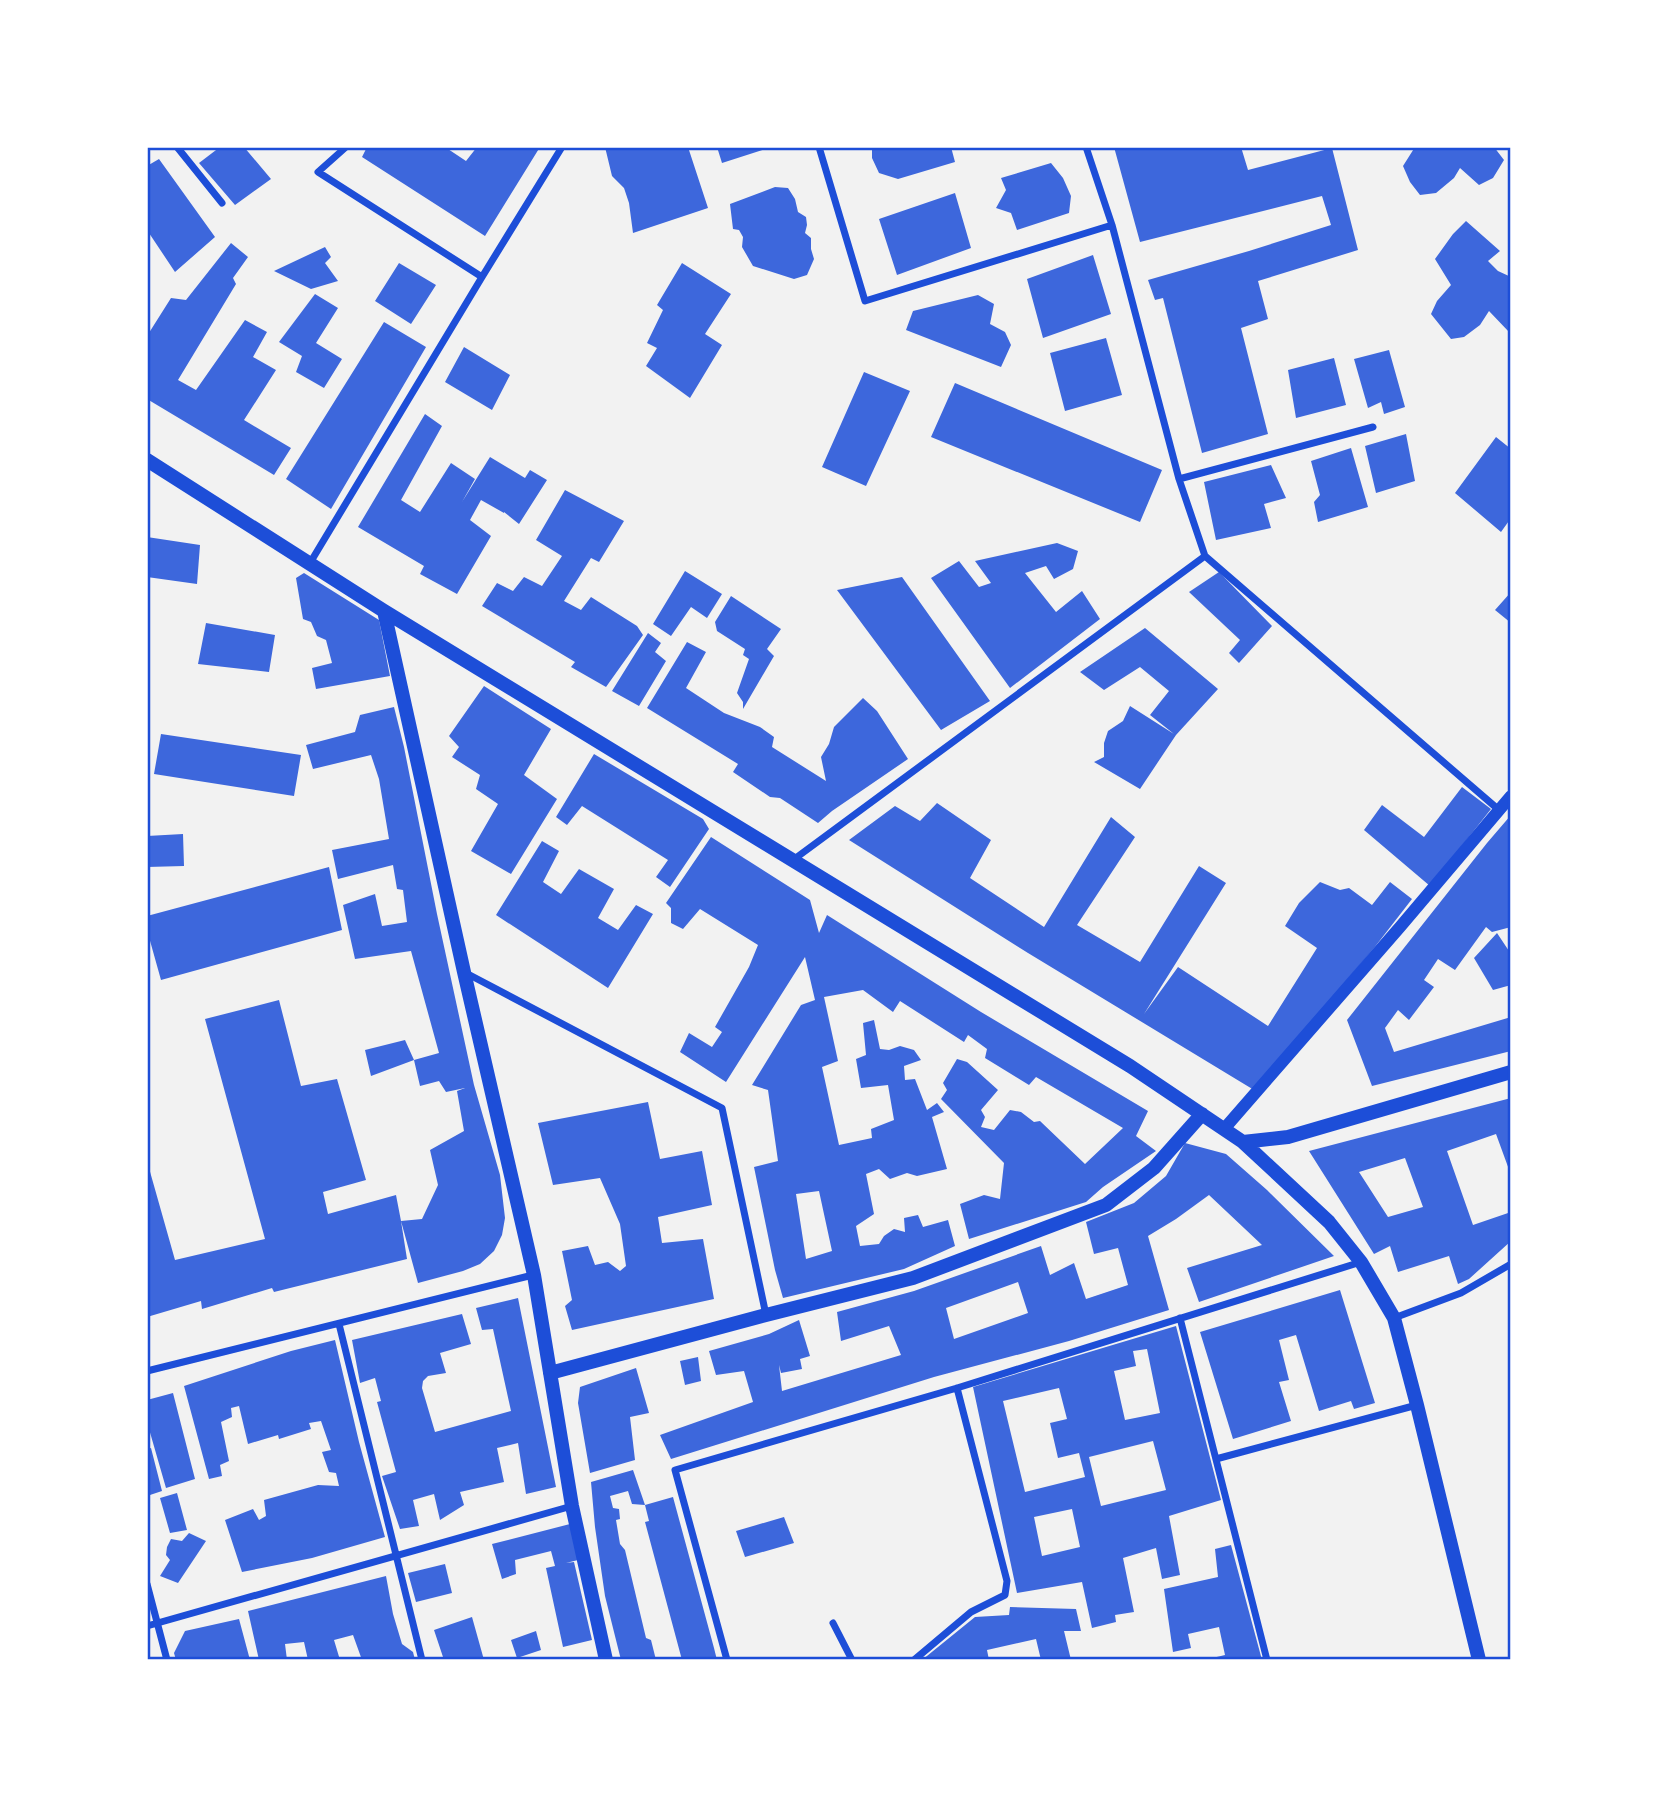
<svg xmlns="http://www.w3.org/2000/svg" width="1658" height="1807" viewBox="0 0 1658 1807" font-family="Arial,sans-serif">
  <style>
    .building { fill: #3d67dc; fill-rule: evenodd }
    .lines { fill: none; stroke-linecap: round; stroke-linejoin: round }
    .minor { stroke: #1d4ed8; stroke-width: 7 }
    .tertiary { stroke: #1d4ed8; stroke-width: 12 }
    .secondary { stroke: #1d4ed8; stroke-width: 14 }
    .neatline { fill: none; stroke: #1d4ed8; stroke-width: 2.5 }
  </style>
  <rect width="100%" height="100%" fill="#f2f2f2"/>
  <!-- building -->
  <path class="building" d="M220,147H244L271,179L235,205L199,163Z
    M367,147H445L466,161L477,147H540L485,236L362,157Z
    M605,147H688L708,208L633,233L629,203L624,188L612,176Z
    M717,147H769V148L722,163Z
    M872,147H951L955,162L898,179L879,173L872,158Z
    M1114,147H1241L1248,170L1332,148L1358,250L1258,281L1268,319L1241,328L1268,434L1202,453L1163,298L1155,300L1148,280L1249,251L1331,225L1322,196L1140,242Z
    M1415,147H1494L1504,160L1493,178L1479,185L1460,168L1454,178L1436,193L1420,195L1410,182L1403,166Z
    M159,159L215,237L175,272L147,230V166Z
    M1051,163L1063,178L1071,196L1069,213L1017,230L1011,213L996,208L1006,190L1001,178Z
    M775,187L788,188L795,199L798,212L806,217L807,225L805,233L811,238V249L814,259L807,275L794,279L753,266L742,247L743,237L739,230L733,229L730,204Z
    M955,193L971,248L897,275L879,219Z
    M1466,221L1500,251L1488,261L1498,271L1511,277V331L1509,332L1489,311L1480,325L1464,337L1451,339L1431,314L1437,301L1451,285L1435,259L1453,234Z
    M231,243L248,257L233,278L236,284L178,380L196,390L245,320L267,332L253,357L276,370L244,420L291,448L274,475L147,399V336L171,298L186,300Z
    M325,247L331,257L325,263L338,281L311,289L274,271Z
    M1093,255L1111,314L1043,338L1027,279Z
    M399,263L436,285L411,324L375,301Z
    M682,263L731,294L705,334L722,345L690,398L646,366L657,348L647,343L663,310L657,305Z
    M315,294L338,308L316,343L342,359L324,388L296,372L302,356L279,342Z
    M978,295L994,304L990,324L1005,332L1011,345L1001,367L906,330L913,311Z
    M384,322L426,347L331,509L286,479Z
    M1106,338L1122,395L1065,411L1050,353Z
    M464,347L510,375L492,410L445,382Z
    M1389,350L1405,407L1384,414L1381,402L1368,408L1354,359Z
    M1334,358L1346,405L1296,418L1288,370Z
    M864,372L910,391L866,486L822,467Z
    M955,383L1162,470L1140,522L931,437Z
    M425,414L442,426L401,500L420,512L451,463L475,479L462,502L490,457L525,478L530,470L547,480L519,524L504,512V513L481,500L470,520L491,536L457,594L420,574L424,566L358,527Z
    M1406,434L1415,481L1376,493L1365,446Z
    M1496,437L1511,449V518L1501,532L1455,493Z
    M1351,448L1368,507L1318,522L1314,502L1320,495L1311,461Z
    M1271,465L1286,498L1264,504L1271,528L1216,540L1204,482Z
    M565,490L624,521L599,562L591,558L564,601L581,610L591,597L637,626L643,635L606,687L571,667L575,662L482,606L497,583L513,591L524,577L542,586L562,556L536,540Z
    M147,537L200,545L197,584L147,577Z
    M1057,543L1078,551L1073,569L1054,579L1046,566L1025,573L1056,612L1082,591L1100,619L1010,688L931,578L959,561L979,587L991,583L975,561Z
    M685,571L722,594L707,618L691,607L671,636L653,624Z
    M1219,572L1272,626L1239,663L1229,653L1240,640L1189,592Z
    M304,573L379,620L390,676L316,689L312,668L332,663L326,640L317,636L311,622L303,619L296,578Z
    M902,577L990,701L941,730L837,590Z
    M1511,592V623L1495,610Z
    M731,596L781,629L767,649L774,656L743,709V702L737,693L749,659L743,655L745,649L717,631L715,622Z
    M206,623L275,635L269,672L198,664Z
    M1145,628L1218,689L1176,735L1140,789L1094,762L1104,757V743L1108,731L1123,721L1130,706L1174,734L1150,715L1169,691L1140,667L1104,690L1080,672Z
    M648,633L661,643L655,652L666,661L639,706L612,691Z
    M687,642L706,652L686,688L724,713L760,727L774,737L772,747L826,781L821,757L829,744L834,727L863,698L877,711L908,759L832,811L818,823L780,798L770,797L733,772L738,764L647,708Z
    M484,686L551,729L524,775L557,799L511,874L471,851L498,804L476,789L480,775L452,757L459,747L449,736Z
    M394,707L404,747L437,914L474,1085L500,1175L505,1218L502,1235L494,1251L480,1264L463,1271L418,1283L401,1221L407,1259L274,1292L272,1288L202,1309L201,1301L147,1317V1161L175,1260L265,1239L205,1019L279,1000L301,1086L337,1079L366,1180L323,1192L328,1214L396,1195L401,1221L422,1219L438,1185L430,1150L464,1131L457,1091L465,1088L446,1092L439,1081L420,1086L414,1060L439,1053L411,951L355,959L343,905L375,894L382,926L407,922L403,890L397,889L393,865L338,879L332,850L389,839L379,779L371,755L313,769L306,745L355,732L360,715Z
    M161,734L301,755L294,796L154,774Z
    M594,754L703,819L709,829L670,887L656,877L668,860L582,806L567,825L556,817Z
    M1462,787L1491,809L1430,886L1364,830L1382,805L1424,837Z
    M937,803L991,840L970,878L1044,927L1111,817L1135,837L1077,925L1140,962L1199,866L1226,883L1144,1014L1178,967L1268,1026L1317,948L1285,926L1299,903L1320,882L1340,890L1349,888L1372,905L1390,882L1412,899L1374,948L1254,1090L1028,953L849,840L895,806L920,821Z
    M1511,815V927L1492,932L1486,927L1455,970L1438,959L1424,980L1434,987L1409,1020L1398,1010L1385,1028L1394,1052L1511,1017V1051L1372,1086L1347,1020L1487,843Z
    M183,834L184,866L147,867V836Z
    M711,837L810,900L819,933L827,915L981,1012L1148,1111L1136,1136L1156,1151L1103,1187L1086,1202L969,1239L960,1204L984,1195L1000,1199L1004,1163L941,1099L947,1090L943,1083L957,1059L967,1062L998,1090L981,1110L985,1117L981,1127L994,1130L1010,1110L1021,1112L1034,1122L1040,1121L1085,1164L1123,1128L1036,1077L1029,1085L985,1058L987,1049L968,1035L964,1042L900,1001L893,1012L863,990L824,997L838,1061L822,1067L839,1145L872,1138L871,1129L894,1120L888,1085L861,1088L856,1059L866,1055L863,1023L874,1020L880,1049L889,1050L900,1046L914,1050L921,1060L904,1066L905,1080L915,1079L927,1110L937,1103L944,1112L932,1117L947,1169L917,1176L907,1173L890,1179L879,1169L866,1174L874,1214L856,1226L860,1246L879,1244L884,1236L894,1229L905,1232L904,1218L918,1215L923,1227L948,1220L955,1246L904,1269L783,1298L775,1270L754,1167L778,1161L768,1090L752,1085L801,1005L815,1000L805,957L726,1082L680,1052L689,1033L712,1047L722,1032L715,1027L749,967L758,945L700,909L683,929L671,923V908L666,903ZM819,1191L832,1251L806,1259L796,1194Z
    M542,841L559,851L543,882L561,894L579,869L614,889L598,918L618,930L636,905L653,914L608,988L496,915Z
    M329,867L342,930L161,980L147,930V916Z
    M1497,933L1511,954V985L1493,990L1474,958Z
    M405,1040L414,1060L371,1076L365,1050Z
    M1511,1098V1175L1496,1134L1447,1151L1473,1225L1511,1212V1241L1469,1279L1458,1284L1449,1256L1398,1272L1390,1246L1374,1254L1309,1151ZM1405,1158L1423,1207L1388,1217L1359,1172Z
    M648,1102L660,1159L702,1151L712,1205L658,1217L662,1243L703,1239L714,1299L572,1330L565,1306L572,1300L562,1251L588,1246L595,1265L608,1262L620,1271L626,1266L620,1224L600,1178L553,1185L538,1123Z
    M1185,1143L1226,1154L1267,1190L1334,1256L1199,1302L1187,1268L1262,1245L1209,1195L1176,1219L1148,1236L1169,1310L1069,1341L934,1377L671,1459L660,1435L753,1402L744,1371L716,1375L709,1351L769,1334L799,1320L810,1356L800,1359L802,1369L781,1373L779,1365L782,1391L901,1355L889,1326L841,1341L837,1312L914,1291L1041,1246L1050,1275L1074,1263L1086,1299L1128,1285L1118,1248L1094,1254L1086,1222L1134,1203L1166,1176ZM1018,1282L1028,1313L954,1339L946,1308Z
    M1340,1290L1375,1403L1354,1409L1351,1401L1319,1411L1296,1335L1279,1340L1289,1380L1279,1382L1291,1421L1233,1439L1200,1332Z
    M518,1298L556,1487L526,1494L518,1443L497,1448L504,1482L460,1492L464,1505L440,1520L434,1494L413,1500L419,1526L400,1529L382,1476L396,1472L377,1402L381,1401L375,1378L360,1383L352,1340L462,1314L471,1344L440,1353L446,1373L428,1376L423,1381L422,1388L435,1432L511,1411L493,1329L482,1330L476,1308Z
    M1176,1326L1221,1500L1169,1516L1180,1575L1162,1579L1156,1548L1123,1558L1134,1612L1115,1615L1116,1622L1092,1628L1082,1582L1017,1593L973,1387ZM1147,1349L1160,1413L1125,1420L1114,1371L1136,1366L1133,1351ZM1059,1388L1067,1419L1050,1423L1058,1458L1079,1453L1085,1477L1025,1492L1003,1401ZM1153,1441L1166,1490L1101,1506L1089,1457ZM1072,1509L1080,1547L1042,1556L1034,1517Z
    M335,1340L359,1442L385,1537L312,1558L242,1572L225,1520L253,1509L259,1520L266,1516L264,1500L318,1485L339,1486L336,1473L329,1472L322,1452L331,1450L321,1421L309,1423L311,1429L279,1439L278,1435L248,1444L239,1406L231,1408L232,1417L221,1422L229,1461L220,1465L222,1476L209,1479L184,1386L291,1351Z
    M698,1357L701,1381L685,1385L680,1361Z
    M636,1368L649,1413L630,1417L635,1460L590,1473L578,1403L580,1387Z
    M173,1393L195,1479L166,1488L147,1422V1400Z
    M151,1448L162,1491L147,1496V1449Z
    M633,1470L645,1505L632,1504L628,1491L610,1496L613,1508L619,1509L620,1519L616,1520L620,1544L625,1550L646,1638L651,1640L656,1660H621L605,1596L595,1527L591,1482Z
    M177,1493L187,1530L170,1533L160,1498Z
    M673,1497L714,1648L717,1660H682L660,1578L645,1522L649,1521L645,1505Z
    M784,1517L794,1543L745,1557L736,1531Z
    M570,1524L578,1560L566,1563L574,1562L592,1640L563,1647L546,1568L555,1566L551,1551L515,1560L516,1574L502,1579L492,1544Z
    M189,1533L206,1541L178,1583L160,1576L170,1560L166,1555L167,1547L171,1539L182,1541Z
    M1231,1545L1262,1660H1204L1225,1655L1219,1627L1188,1634L1191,1648L1173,1652L1164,1589L1218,1577L1215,1549Z
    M445,1564L452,1593L416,1602L408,1573Z
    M386,1576L393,1614L402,1644L413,1652L415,1660H362L353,1635L334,1640L340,1660H308L304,1642L285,1644L287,1660H259L248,1611Z
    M1010,1607L1076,1609L1081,1631H1064L1071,1660H1041L1036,1639L987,1650L989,1660H922L975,1617L1009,1615Z
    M472,1617L484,1660H444L434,1630Z
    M239,1619L250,1660H176L174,1653L185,1631Z
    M536,1631L541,1650L517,1658L511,1640Z"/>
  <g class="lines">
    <!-- minor -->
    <path class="minor" d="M177,147L222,203
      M346,147L318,172L482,277
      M819,147L865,301L1112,225
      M1086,147L1112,225L1179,479L1205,556
      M1179,479L1373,427
      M1205,556L1499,810
      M310,563L482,277L562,147
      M793,860L1205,556
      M464,972L722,1108L766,1315
      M1180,1318L1267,1660
      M1394,1318L1461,1293L1511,1264
      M339,1324L422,1660
      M147,1371L533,1275
      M1216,1459L1417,1405
      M147,1584L167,1660
      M833,1623L852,1660
      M147,1626L572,1506
      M727,1660L675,1470L957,1388L1361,1262
      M914,1660L971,1612L1005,1595L1007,1581L957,1388"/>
    <!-- tertiary -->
    <path class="tertiary" d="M1224,1129L1400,927L1511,796"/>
    <!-- secondary -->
    <path class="secondary" d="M147,460L384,611L1130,1066L1243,1142L1329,1222L1361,1262L1394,1318L1417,1405L1479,1660
      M384,611L464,972L534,1275L572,1506L606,1660
      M1243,1142L1288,1137L1511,1072
      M550,1373L766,1315L913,1278L1106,1205L1154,1168L1202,1114"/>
  </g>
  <!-- border -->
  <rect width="1658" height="1807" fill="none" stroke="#ffffff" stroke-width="298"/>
  <rect x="149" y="149" width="1360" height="1509" class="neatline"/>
</svg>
